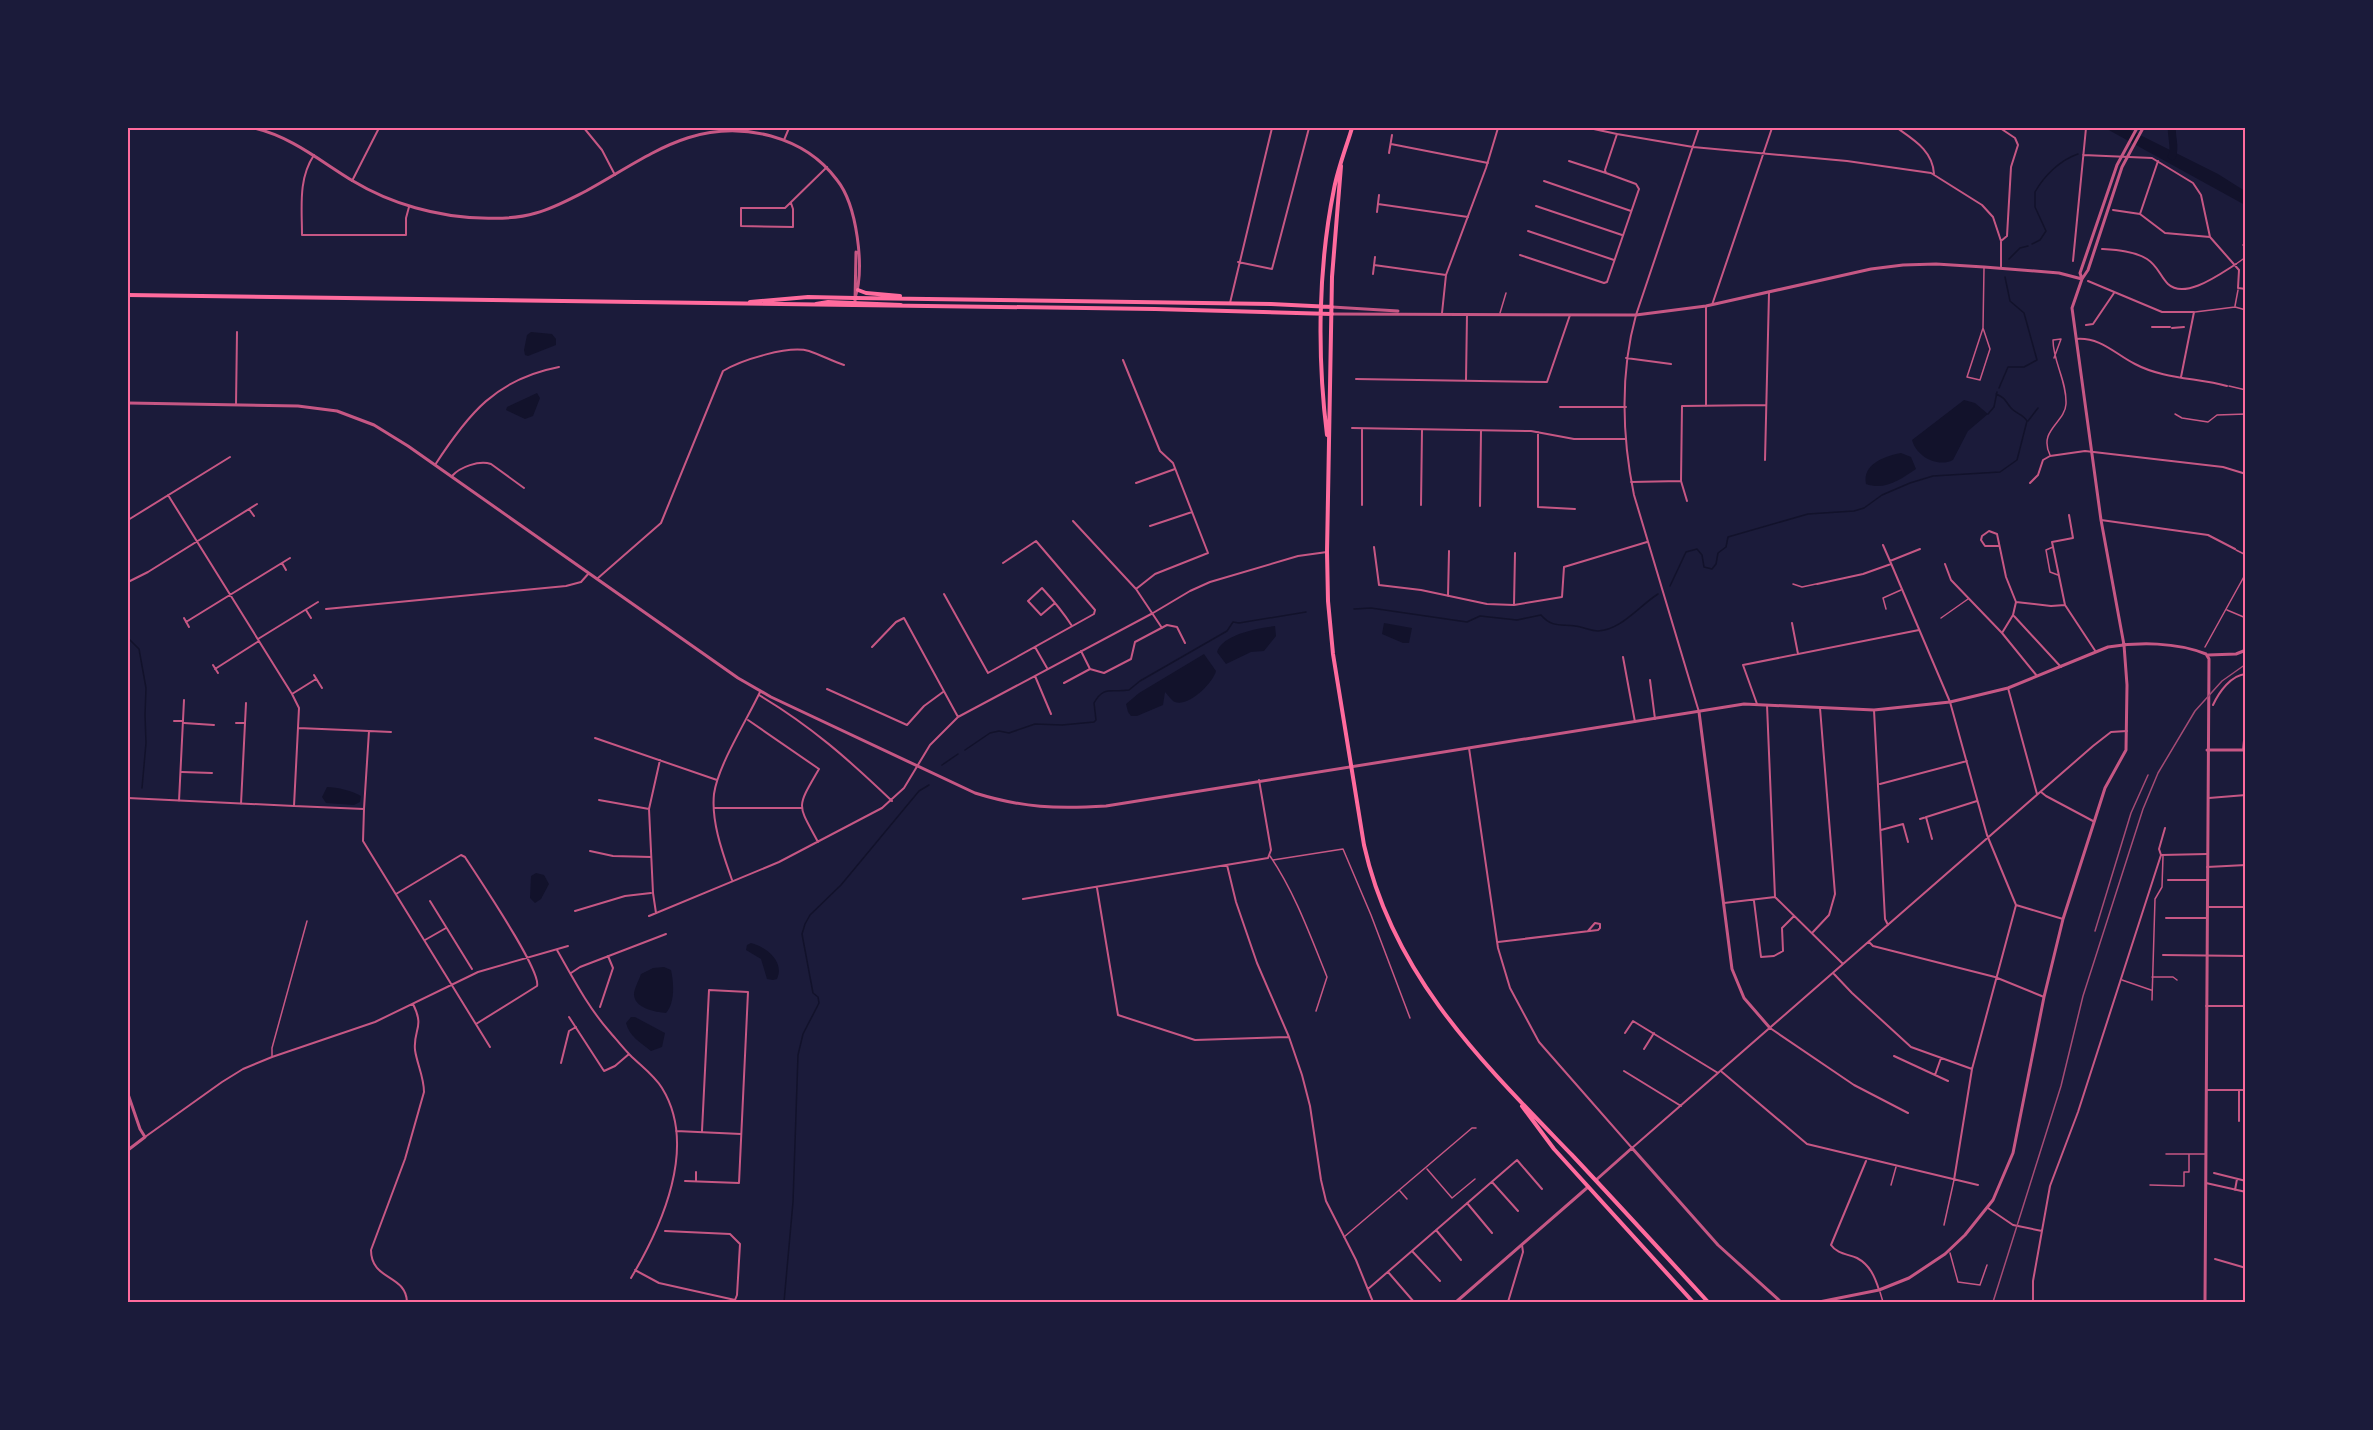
<svg xmlns="http://www.w3.org/2000/svg" width="2373" height="1430" viewBox="0 0 2373 1430" font-family="Rubik,sans-serif">
  <style>
    .water { fill: #12122b }
    .lines { fill: none; stroke-linecap: round; stroke-linejoin: round }
    .stream { stroke: #12122b; stroke-width: 1.5 }
    .river { stroke: #12122b; stroke-width: 8 }
    .service { stroke: #c65784; stroke-width: 1.5 }
    .pedestrian { stroke: #c65784; stroke-width: 1.5 }
    .minor { stroke: #c65784; stroke-width: 2 }
    .tertiary { stroke: #c65784; stroke-width: 3 }
    .primary { stroke: #ff6b9d; stroke-width: 4 }
    .rail { stroke: #a44b75; stroke-width: 1.5 }
    .neatline { fill: none; stroke: #ff6b9d; stroke-width: 2 }
  </style>
  <rect width="100%" height="100%" fill="#1b1b3a"/>
  <!-- water -->
  <path class="water" d="M2105,128H2126L2218,174L2245,191V205Z
    M531,332L552,334L556,339V345L528,356L525,355L524,350L527,335Z
    M537,393L540,398L533,416L525,419L506,410L507,407Z
    M1964,400L1975,403L1988,414L1968,431L1953,460C1937,468 1916,456 1912,440Z
    M1901,453L1911,457L1916,469C1901,479 1885,491 1866,484C1862,464 1885,456 1901,453Z
    M1384,623L1412,628L1409,643H1403L1382,634Z
    M1275,626L1276,636L1264,651L1251,652L1226,664L1217,652C1222,634 1259,628 1275,626Z
    M1204,654L1216,671C1213,683 1189,707 1175,702C1172,701 1168,695 1165,692L1163,705L1137,716H1131L1128,712L1126,704L1139,693Z
    M327,787C337,787 353,791 361,796L360,802L354,805L326,803L322,797Z
    M536,873L544,875L549,884L541,899L535,903L530,898L531,876Z
    M751,943C766,947 785,961 777,979L773,980L767,979L761,959L746,950L747,945Z
    M664,967L671,970C674,983 675,1003 666,1013C655,1012 633,1008 634,993C635,987 639,980 641,974L653,968Z
    M631,1017H635L665,1033L662,1047L651,1051C641,1043 629,1036 626,1023Z"/>
  <g class="lines">
    <!-- stream -->
    <path class="stream" d="M2032,244L2040,240L2046,231L2035,207V192C2044,176 2060,160 2078,154
      M2009,259L2020,248L2028,246
      M1999,388L2008,367H2024L2037,360L2024,313L2010,301L2005,277
      M1988,414L1994,407L1997,392
      M2028,421L2038,408
      M1670,586L1686,552L1697,549L1702,555L1704,567L1712,569L1716,564L1718,553L1726,547L1728,537L1808,514L1854,511L1864,508L1882,495L1910,483L1933,476L2000,472L2017,460L2027,421C2023,414 2016,414 2011,408C2005,401 2006,398 1996,394
      M1354,609L1371,608L1467,622L1480,616L1517,620L1541,615C1552,628 1561,624 1575,626C1583,627 1591,631 1598,631C1621,630 1639,606 1658,594
      M128,638L139,649L146,688L145,715L146,743L142,788
      M965,750L990,733L999,731L1009,733L1035,724L1062,725L1094,722L1096,720L1094,703C1104,685 1111,693 1129,690L1140,681L1227,631L1233,622L1239,623L1306,612
      M942,765L958,754
      M784,1302L793,1202L798,1055L803,1034L819,1003L818,997L813,993L802,934L805,924L810,915L841,885L919,791L929,785"/>
    <!-- river -->
    <path class="river" d="M2172,156C2176,148 2171,137 2172,128"/>
    <!-- service -->
    <path class="service" d="M2246,242L2243,245L2246,248
      M2236,264L2246,257
      M1500,313L1506,293
      M1983,328L1990,349L1980,380L1967,377L1983,328L1984,268
      M2050,455C2038,430 2065,423 2066,404C2067,381 2053,362 2053,340L2061,339L2054,358
      M2053,547L2046,550L2050,572L2058,575
      M1793,584L1802,587L1816,584
      M1886,609L1883,598L1901,590
      M1941,618L1968,599
      M1270,856C1295,893 1310,935 1327,977L1316,1011
      M1273,860L1343,849L1371,915L1410,1018
      M272,1056V1048L307,921
      M2166,1154H2205
      M1427,1169L1452,1198L1475,1179
      M1891,1185L1896,1167
      M2150,1185L2184,1186V1172H2189V1154
      M1400,1191L1407,1199
      M1944,1225L1954,1180
      M1344,1237L1472,1128H1476
      M1950,1253L1958,1282L1980,1285L1987,1265
      M1880,1292L1883,1302"/>
    <!-- pedestrian -->
    <path class="pedestrian" d="M2235,306L2238,290
      M2195,312L2235,307L2246,310
      M2229,386L2246,390
      M2175,414L2182,418L2208,422L2217,415L2246,414
      M2236,550L2246,555
      M2227,610L2246,618
      M2205,647L2246,573
      M2152,977H2173L2177,980
      M2122,980L2151,990
      M2152,1000L2155,899L2162,887L2163,856"/>
    <!-- minor -->
    <path class="minor" d="M584,128L602,150L615,175
      M1589,128L1617,134L1693,147L1847,161L1931,173L1982,205L1993,217L2001,241V268
      M1897,128C1914,140 1933,151 1934,174
      M2000,128L2015,138L2018,145L2011,167L2007,236L2001,241
      M784,140L789,128
      M1391,144L1488,163
      M1389,153L1392,135
      M314,155C298,179 302,207 302,235H406V218L409,207
      M2083,155L2152,158L2193,183L2201,195L2210,237L2239,270L2238,288L2246,289
      M1569,161L1606,173
      M352,181L379,128
      M1544,181L1631,211
      M791,203L793,209V227L741,226V208H785L827,167
      M1378,204L1468,217
      M1536,206L1622,235
      M2113,210L2140,214L2165,233L2210,237
      M1377,212L1379,195
      M2140,214L2158,161
      M1528,231L1614,260
      M2102,249C2117,250 2134,251 2147,259C2158,266 2160,276 2168,284C2185,300 2220,274 2236,264
      M1520,255L1604,283L1607,282L1639,189L1636,184L1606,173L1605,170L1617,134
      M2073,261L2086,128
      M1238,262L1272,269L1309,128
      M1374,265L1446,275
      M1373,274L1375,257
      M2088,281L2162,312H2194L2181,377
      M1230,303L1272,128
      M1712,305L1772,128
      M1442,313L1446,275L1486,168L1498,128
      M2086,325L2093,324L2114,293
      M2152,327H2170
      M2172,328L2184,327
      M2076,339C2101,337 2115,354 2135,364C2163,379 2198,378 2227,386
      M1626,358L1671,364
      M1123,360L1160,451L1173,463L1208,553L1155,574L1136,589
      M1356,379L1547,382L1570,315
      M1466,380L1467,314
      M236,405L237,332
      M1706,406V306
      M1560,407H1626
      M1352,428L1531,431L1574,439H1626
      M1538,432V507L1575,509
      M1765,460L1769,293
      M435,465C468,414 496,379 559,367
      M452,476C460,467 479,460 491,464L524,488
      M1631,482L1681,481
      M1136,483L1175,469
      M2030,483L2038,475L2043,460L2050,456L2085,451L2223,467L2246,474
      M168,495L292,694L316,679
      M1687,501L1681,481L1682,406L1766,405
      M1362,505V429
      M1421,505L1422,430
      M1480,506L1481,431
      M249,509L254,516
      M2069,515L2073,538L2052,542L2065,605L2096,652
      M128,520L230,457
      M2101,520L2208,535L2235,549
      M1073,521L1136,589L1162,628
      M1150,526L1192,512
      M1883,545L1890,561L1920,549
      M1999,546H1985L1981,540L1982,536L1989,531L1997,534L2006,577L2016,602L2013,615L2002,633
      M1374,547L1379,585L1421,590L1487,604L1514,605L1562,597L1564,567L1647,542
      M1890,561L1950,702L1987,835L2016,905L2063,919
      M282,563L286,570
      M1945,564L1951,580L2002,633L2037,676
      M598,578L661,523L723,371C741,360 789,345 809,351C821,355 832,361 844,365
      M128,582L148,572L257,504
      M1817,584L1863,574L1891,564
      M944,594L988,673L1094,614L1095,610L1036,541L1003,563
      M1448,596L1449,551
      M2016,602L2051,606L2065,605
      M1055,603L1041,615L1028,601L1042,588C1053,600 1063,612 1072,626
      M1514,605L1515,553
      M326,609L566,586L581,582L589,573
      M306,610L311,618
      M2014,616L2061,667
      M184,618L189,627
      M186,622L290,558
      M1792,623L1798,654
      M258,639L318,602
      M872,647L896,622L904,618L958,717
      M1035,647L1047,668
      M1081,651L1090,669
      M1623,657L1635,722
      M213,665L218,673
      M215,669L259,641
      M314,675L322,688
      M1035,676L1051,714
      M1650,680L1655,719
      M1064,683L1090,669L1104,673L1131,659L1135,642L1167,625L1177,627L1185,643
      M2008,688L2037,794
      M827,689L907,725L924,706L943,692
      M292,694L299,708L294,806L364,809L363,841L490,1047
      M759,695C811,726 848,759 892,801
      M1757,704L1743,665L1919,630
      M1767,705L1775,897
      M2213,705C2219,692 2231,675 2246,674
      M1874,710L1885,919L1888,925
      M1699,712L1634,495C1622,437 1620,372 1636,315L1699,128
      M748,720L819,769C796,809 797,803 818,842
      M174,721H183
      M184,723L214,725
      M236,723H245
      M298,728L369,731L364,809
      M369,731L391,732
      M595,738L717,780
      M1469,748L1498,948L1510,988L1539,1042L1632,1148L2093,746L2111,732L2127,731
      M2243,750L2246,721
      M182,772L212,773
      M1880,784L1967,761
      M2041,792L2046,796L2093,821
      M128,798L294,806
      M2209,798L2246,795
      M599,800L649,809
      M179,801L184,700
      M241,804L246,703
      M714,808H801
      M1926,817L1932,839
      M1920,819L1977,801
      M1881,830L1903,824L1908,842
      M590,851L613,856L651,857
      M2161,855L2159,849L2165,828
      M1227,865L1236,902L1257,963L1289,1037L1302,1075L1310,1106L1321,1180L1326,1201L1356,1260L1373,1302
      M2207,867L2246,865
      M732,880C723,854 711,822 714,794C718,765 747,720 760,692
      M2168,880H2207
      M1097,888L1118,1015L1195,1040L1289,1037
      M396,894L461,855L465,857C477,876 542,971 537,986L476,1024
      M1023,899L1268,858L1271,850L1259,780
      M430,901L472,969
      M1754,901L1761,957L1774,956L1783,951L1782,928L1794,916
      M1724,903L1775,897L1843,964
      M2208,907H2246
      M575,911L625,896L651,893
      M656,913L653,893L649,809L660,760
      M649,916L779,862L882,808L904,788L930,745L958,717L1153,613L1190,591L1210,582L1298,556L1327,552
      M2166,918H2207
      M1812,933L1829,915L1835,894L1820,708
      M425,940L446,928
      M1498,942L1598,930L1600,928V924L1595,923L1588,931
      M1869,942L1873,946L1995,977L2044,997
      M557,950C573,978 588,1007 609,1031C616,1039 623,1048 630,1055C641,1066 654,1075 662,1088C698,1146 662,1226 631,1278
      M2163,955L2246,956
      M571,973L580,967L666,934
      M1834,974L1852,993L1911,1047L1972,1069
      M2206,1006H2246
      M600,1007L613,968L608,956
      M569,1017L604,1071L615,1066L629,1054
      M1770,1028L1854,1085L1908,1113
      M1625,1033L1633,1021L1718,1073
      M1644,1049L1654,1033
      M1894,1056L1948,1081
      M561,1063L569,1031L576,1027
      M1624,1071L1681,1106
      M1722,1072L1807,1144L1978,1185
      M1935,1075L1941,1058
      M2206,1090H2246
      M2239,1121V1090
      M676,1131L741,1134
      M145,1137L222,1082L243,1069L272,1057L375,1022L478,972L568,946
      M1866,1161L1831,1245C1837,1254 1848,1254 1857,1258C1870,1265 1875,1277 1879,1290
      M2214,1173L2246,1181
      M1954,1180L1972,1069L2016,905
      M685,1181L739,1183L748,992L709,990L702,1131
      M696,1181V1172
      M1492,1182L1518,1211
      M2206,1183L2246,1192
      M2235,1190L2237,1179
      M1467,1203L1492,1233
      M1988,1208L2013,1225L2042,1231
      M1436,1230L1461,1260
      M1412,1251L1440,1281
      M2215,1259L2246,1268
      M635,1270L659,1283L735,1300L737,1295L740,1244L730,1234L665,1231
      M1388,1272L1414,1302
      M1368,1289L1517,1160L1542,1189
      M407,1302C406,1274 371,1281 371,1250L405,1159L424,1092C424,1077 417,1064 415,1050C413,1029 425,1028 413,1004
      M1508,1302L1523,1252L1522,1245
      M2033,1302V1281L2050,1186L2078,1112L2161,855L2207,854"/>
    <!-- tertiary -->
    <path class="tertiary" d="M128,128H130
      M254,128C292,137 320,161 353,181C391,204 438,217 482,218C500,219 519,218 536,213C554,208 570,199 586,191C648,157 695,116 771,136C799,144 820,157 837,180C857,205 865,268 855,298
      M2082,279L2080,273L2117,165L2137,128
      M855,302L856,252
      M1332,307L1398,311
      M1332,314L1636,315L1706,306L1871,269L1903,265L1936,264L1984,267L2059,273L2082,279
      M128,403L298,406L337,411L374,425L408,446L738,678L771,697L975,793C1023,808 1057,809 1106,806L1744,704L1874,710L1950,702L2008,688L2108,647C2139,642 2176,642 2206,654L2209,659L2205,1302
      M2208,655L2236,654L2246,650
      M1699,712L1732,969L1744,998L1770,1028
      M2207,750H2246
      M128,1094L140,1129L145,1137L128,1150
      M1596,1180L1632,1148L1718,1245L1781,1302
      M1456,1302L1588,1187
      M1819,1302L1879,1290L1909,1278L1945,1254L1965,1235L1993,1200L2013,1153L2044,997L2063,919L2105,788L2126,750L2127,685L2124,645L2101,520L2072,308L2082,279L2088,270L2122,167L2143,128"/>
    <!-- primary -->
    <path class="primary" d="M1341,166L1332,277L1327,552L1328,601L1333,654L1364,845C1393,976 1482,1062 1572,1155C1618,1204 1663,1253 1708,1302
      M858,290L866,293L900,296
      M128,295L1155,309L1332,314
      M750,302L808,297L855,298L1271,304L1332,307
      M816,304L828,302L901,305
      M1327,435C1317,355 1318,268 1334,189C1338,168 1346,148 1352,128
      M1522,1106L1554,1149L1693,1302"/>
    <!-- rail -->
    <path class="rail" d="M2095,931L2131,813L2148,775
      M1993,1302L2061,1086L2083,996L2143,809L2158,773L2195,711L2222,681L2246,664"/>
  </g>
  <!-- border -->
  <rect width="2373" height="1430" fill="none" stroke="#1b1b3a" stroke-width="258"/>
  <rect x="129" y="129" width="2115" height="1172" class="neatline"/>
</svg>
